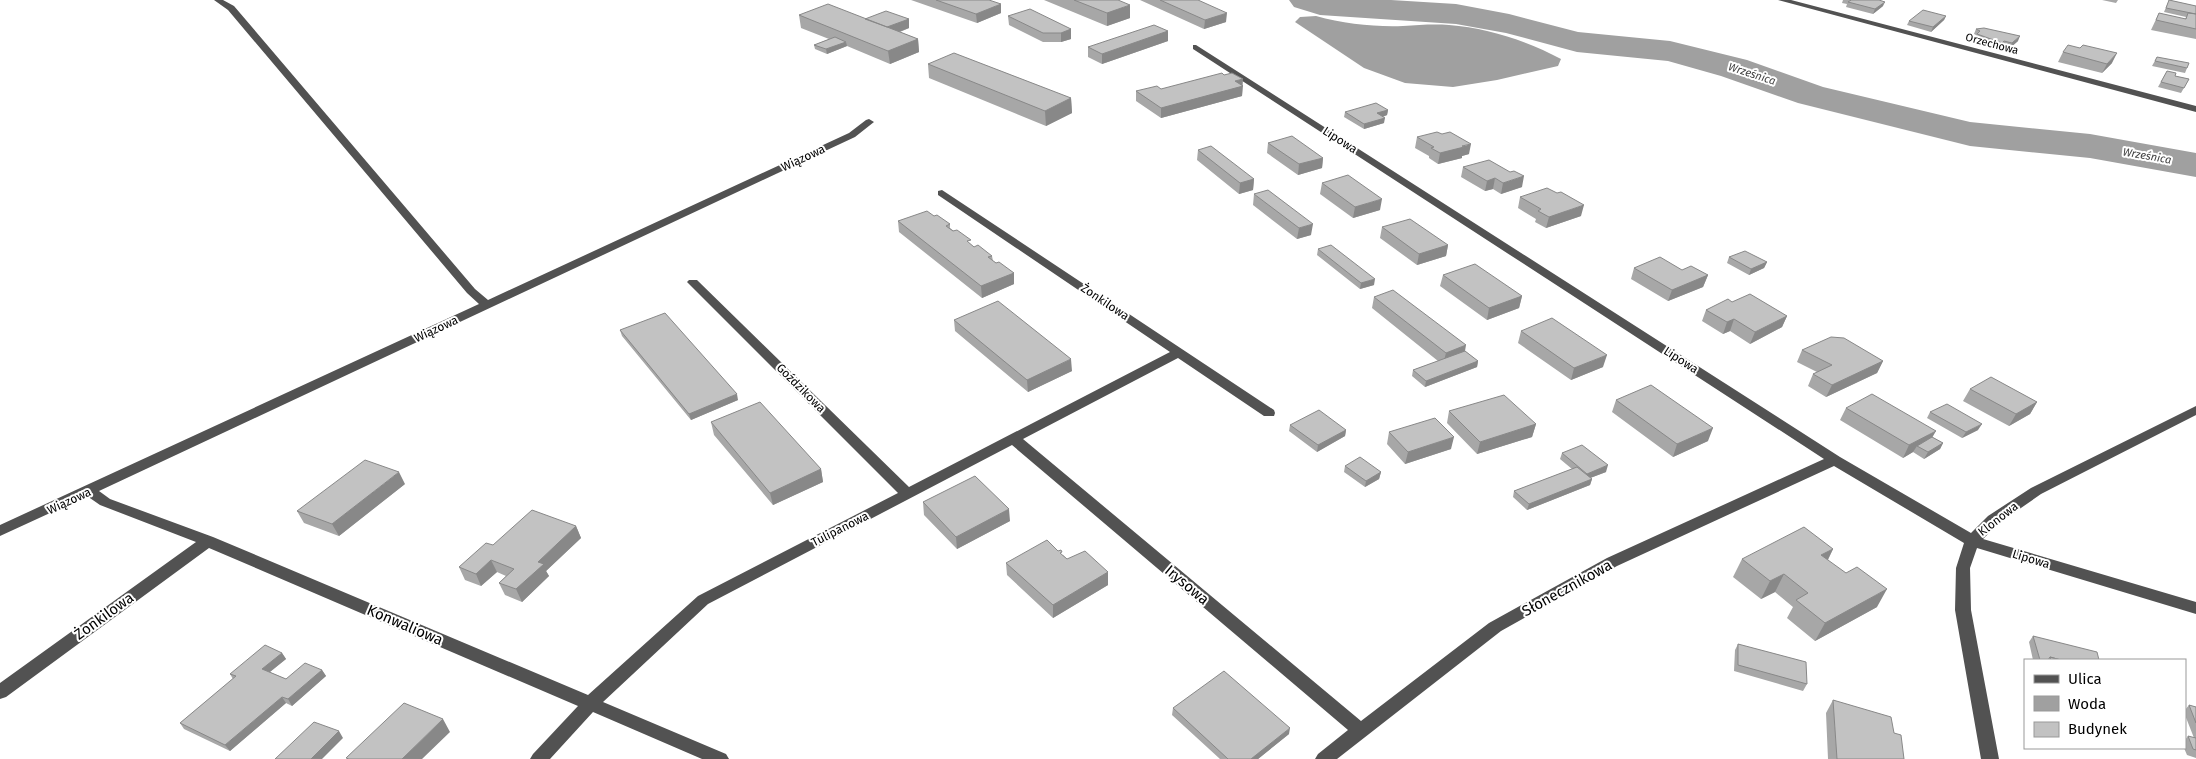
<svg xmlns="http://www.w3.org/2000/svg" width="2196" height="759" viewBox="0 0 2196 759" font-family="'Fira Sans',sans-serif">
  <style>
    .water { fill: #a0a0a0 }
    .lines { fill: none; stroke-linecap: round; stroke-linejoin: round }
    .river { fill: #a0a0a0; fill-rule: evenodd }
    .minor { fill: #525252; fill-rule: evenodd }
    .wall { fill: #a7a7a7 }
    .shaded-wall { fill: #888 }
    .building { fill: #c2c2c2; stroke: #888 }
    .labels { text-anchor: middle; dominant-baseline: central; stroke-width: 4; stroke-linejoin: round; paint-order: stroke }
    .far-street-label { font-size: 11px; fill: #000; stroke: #fff }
    .far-water-label { font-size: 11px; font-style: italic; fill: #414141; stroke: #fff }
    .street-label { font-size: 12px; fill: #000; stroke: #fff }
    .near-street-label { font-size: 15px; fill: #000; stroke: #fff }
  </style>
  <rect width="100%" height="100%" fill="#fff"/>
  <!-- water -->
  <path class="water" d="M1316,16C1344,24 1375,27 1403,26C1419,25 1433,24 1449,25C1488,28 1527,41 1561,59L1558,66L1497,80L1453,87L1405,83L1364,68L1295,22L1300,17Z"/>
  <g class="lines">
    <!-- river -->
    <path class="river" d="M1289,0H1391L1456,4L1509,14L1578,32L1670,41L1747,60L1823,87L1970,122L2090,134L2196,153V177L2090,158L1970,146L1798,103L1721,76L1668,61L1577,52L1506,33L1456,24L1320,15L1294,7Z"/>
    <!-- minor -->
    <path class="minor" d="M214,0H223L234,6L475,289L488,300L849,133L866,120L869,119L874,122L855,137L99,491L110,499L213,537L588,695L698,596L898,493L687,282L689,280H697L909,487L1170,352L938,195V191L942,190L1274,410L1275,413L1274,416H1264L1178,358L1023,439L1361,721L1489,623L1607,558L1824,459L1193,49V45H1196L1840,457L1971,533L1988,516L2031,488L2196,406V415L2041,494L1998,524L1983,539L2196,602V614L1977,548L1970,568L1971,610L1999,759H1981L1955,610L1956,568L1964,543L1834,466L1617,566L1501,631L1337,759H1315L1318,754L1348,730L1012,445L708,604L603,702L726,754L729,759H702L593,712L550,759H530L533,754L578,706L209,548L6,697L0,699V683L196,542L100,505L87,496L0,536V525L479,304L467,293L228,10Z
      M1778,0H1791L2196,106V112Z"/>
  </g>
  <!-- wall -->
  <path class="wall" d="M911,0H989L1001,13L977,23Z
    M1044,0H1118L1130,18L1107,26Z
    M1140,0H1198L1226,22L1204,29Z
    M1843,0H1879L1883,6L1873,14L1846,7L1847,4L1842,3Z
    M2102,0H2118L2116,3Z
    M2169,0L2196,6V39L2151,30L2159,13L2185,19L2186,17L2164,12Z
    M799,15L865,19H909V28L900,32L918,39L919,52L890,64L847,46L827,54L815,49L814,45L829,39L801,28Z
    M1008,16L1071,29V39L1061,42H1043L1009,25Z
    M1946,16L1944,20L1931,32L1907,25L1909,21Z
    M1976,29L2018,41L2010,48L2001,46L2000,48L1974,39L1976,35L1974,34Z
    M1168,31V41L1102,64L1088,57V47Z
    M2080,48L2112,63L2102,73L2058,62L2063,52Z
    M2157,57L2187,68L2185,73L2152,66Z
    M928,64L1071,98L1072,113L1046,126L929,78Z
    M2167,71L2175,76L2189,79L2181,93L2158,87Z
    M1243,86L1242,96L1161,118L1136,101V91L1161,89Z
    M1388,110L1387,115L1383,117L1384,123L1364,129L1344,117L1345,112Z
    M1417,137L1469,154L1462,156V158L1438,164L1429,158V156L1415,148Z
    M1268,143L1323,158L1322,168L1298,175L1267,153Z
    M1198,150L1254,179L1253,190L1239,194L1197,160Z
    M1463,167L1522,187L1501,194L1493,189L1485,191L1461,177Z
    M1322,183L1380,210L1353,218L1320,194Z
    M1254,194L1311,235L1297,239L1253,205Z
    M1520,197L1581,216L1546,228L1535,222L1536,219L1518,208Z
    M934,216L950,224V228L974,247L992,256L993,261L1014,273V284L982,298L899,232L898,221Z
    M1382,227L1448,245L1446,256L1417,265L1380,238Z
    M1318,249L1374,285L1360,289L1317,255Z
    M1729,257L1767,262L1764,268L1749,275L1727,263Z
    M1634,268L1682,270L1708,275L1703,287L1668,301L1631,279Z
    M1443,275L1522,296L1519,308L1487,320L1440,286Z
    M1374,297L1465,351L1478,361L1477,367L1425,387L1412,376L1413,370L1438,361L1372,308Z
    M1732,302L1787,316L1782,327L1750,344L1730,331L1723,334L1702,321L1706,310Z
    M954,320L1072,371L1028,392L955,331Z
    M620,330L738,400L691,420L622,336Z
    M1521,331L1603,367L1571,380L1518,343Z
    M1802,350L1883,361L1877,373L1826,397L1808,386L1813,374L1817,372L1797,362Z
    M1970,389L2037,402L2030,414L2009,426L1963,401Z
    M1616,400L1708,441L1673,457L1612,412Z
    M1846,408L1932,437L1943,443L1940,449L1924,459L1913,452L1903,458L1840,420Z
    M1449,411L1536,424L1532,437L1477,454L1447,423Z
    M1930,412L1978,430L1962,438L1927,418Z
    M711,422L821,469L823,482L773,505L714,435Z
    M1290,425L1346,430L1345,436L1317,452L1289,431Z
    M1389,432L1451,449L1405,464L1387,444Z
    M1562,453L1606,472L1590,478L1592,479L1590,485L1527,510L1513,497L1514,491L1572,469L1560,459Z
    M1345,466L1381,472L1379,479L1365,487L1344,472Z
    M405,484L339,536L304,523L297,511Z
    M923,502L1010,521L957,549L924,515Z
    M576,526L581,538L546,571L549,576L522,602L505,595L499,583L506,576L497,572L481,586L465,580L459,567L493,545Z
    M1833,549L1828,560L1877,607L1815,641L1787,618L1793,607L1775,592L1761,599L1733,577L1742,559Z
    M1063,555L1067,559L1108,572V585L1053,618L1007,575L1006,563Z
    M2033,636L2099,660H2033L2029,642Z
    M1738,644L1807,684L1803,691L1734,671L1735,650Z
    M282,653L286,659L270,672L286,679L322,670L326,676L292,706L286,703L230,751L184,729L180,723L233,679L230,674Z
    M1833,700L1894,733L1904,759H1828L1826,713Z
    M2189,705L2196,707V758L2187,755L2184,748L2185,740L2188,736L2194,738L2185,715V710Z
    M1173,708L1289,734L1258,759H1220L1172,715Z"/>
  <!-- shaded-wall -->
  <path class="shaded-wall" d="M1885,2L1883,6L1873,14L1875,9Z
    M1001,4V13L977,23L976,14Z
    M1130,5V18L1107,26V13Z
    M1227,13L1226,22L1204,29L1205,20Z
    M1946,16L1944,20L1931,32L1933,27Z
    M909,19V28L883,38L882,29Z
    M1071,29V39L1061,42V33Z
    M1168,31V41L1102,64V54Z
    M2020,36L2018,41L2010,48L2012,43Z
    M918,39L919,52L890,64L888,51Z
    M846,42L847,46L827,54L826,49Z
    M2117,53L2112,63L2102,73L2107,64Z
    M1243,79L1242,96L1161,118V108L1235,81Z
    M1071,98L1072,113L1046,126L1045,111Z
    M1388,110L1387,115L1376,119L1377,113Z
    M1385,118L1384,123L1364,129V124Z
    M1471,144L1469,154L1462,156V158L1438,164L1440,153Z
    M1323,158L1322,168L1298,175L1299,164Z
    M1524,176L1522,187L1501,194L1503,183Z
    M1495,178L1493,189L1485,191L1487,181Z
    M1254,179L1253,190L1239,194L1240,183Z
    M1382,199L1380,210L1353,218L1355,207Z
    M1584,205L1581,216L1546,228L1549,217Z
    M1313,224L1311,235L1297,239L1299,228Z
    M1448,245L1446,256L1417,265L1419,254Z
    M1767,262L1764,268L1749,275L1751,269Z
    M1014,273V284L982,298L981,286Z
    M1708,275L1703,287L1668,301L1672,290Z
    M1375,279L1374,285L1360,289L1361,283Z
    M1522,296L1519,308L1487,320L1489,308Z
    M1787,316L1782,327L1750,344L1755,332Z
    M1734,319L1730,331L1723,334L1727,322Z
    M1466,345L1464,357L1443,364L1446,353Z
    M1607,355L1603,367L1571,380L1574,368Z
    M1071,359L1072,371L1028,392L1027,380Z
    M1478,361L1477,367L1425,387L1426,381Z
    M1883,361L1877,373L1826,397L1832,385Z
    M737,394L738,400L691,420L689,414Z
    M2037,402L2030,414L2009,426L2016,414Z
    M1536,424L1532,437L1477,454L1480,442Z
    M1982,424L1978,430L1962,438L1966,432Z
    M1713,428L1708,441L1673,457L1677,444Z
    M1346,430L1345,436L1317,452L1318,445Z
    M1936,431L1929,443L1917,446L1913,452L1903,458L1909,445Z
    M1454,437L1451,449L1405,464L1408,452Z
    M1943,443L1940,449L1924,459L1928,452Z
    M1608,465L1606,472L1585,480L1587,474Z
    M821,469L823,482L773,505L770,493Z
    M399,472L405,484L339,536L332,524Z
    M1381,472L1379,479L1365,487L1366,481Z
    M1592,479L1590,485L1527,510L1529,504Z
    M1009,509L1010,521L957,549L956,537Z
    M576,526L581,538L546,571L549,576L522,602L516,589L538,562Z
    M1833,549L1824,567L1821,555Z
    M491,560L497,572L481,586L476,574Z
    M1108,572V585L1053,618V605Z
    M1784,574L1775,592L1761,599L1770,581Z
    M1887,589L1877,607L1815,641L1825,623Z
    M282,653L286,659L266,675L262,669Z
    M322,670L326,676L292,706L288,699Z
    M282,697L286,703L230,751L225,745Z
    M443,719L450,732L422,759H402Z
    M1290,728L1289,734L1258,759H1251Z
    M339,731L343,738L322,759H311Z"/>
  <!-- building -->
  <path class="building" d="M936,0H989L1001,4L976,14Z
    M1074,0H1118L1130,5L1107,13Z
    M1160,0H1198L1227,13L1205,20Z
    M1850,0H1879L1885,2L1875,9L1848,2L1851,0Z
    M2169,0L2196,6V14L2166,8Z
    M828,4L918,39L888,51L799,15Z
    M1030,9L1071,29L1061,33H1043L1008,16Z
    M1923,10L1946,16L1933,27L1909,21Z
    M886,11L909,19L887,27L865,19Z
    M2159,13L2186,19L2188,13L2196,14V29L2156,20Z
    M1154,25L1168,31L1102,54L1088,47Z
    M1984,28L2020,36L2012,43L2004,41L2002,43L1977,34L1980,31L1976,29Z
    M835,37L846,42L826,49L814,45Z
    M2068,45L2080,48L2083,45L2117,53L2107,64L2063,52Z
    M954,53L1071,98L1045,111L928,64Z
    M2157,57L2189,63L2187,68L2155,61Z
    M2167,71L2176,73L2175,76L2189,79L2184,88L2161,82Z
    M1222,73L1224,75L1232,73L1243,79L1235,81L1243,86L1161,108L1136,91L1157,86L1161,89Z
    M1376,103L1388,110L1377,113L1385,118L1364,124L1345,112Z
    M1437,132L1442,134L1450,132L1471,144L1462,146L1464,147L1440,153L1431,148L1434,147L1417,137Z
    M1292,136L1323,158L1299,164L1268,143Z
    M1211,146L1254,179L1240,183L1198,150Z
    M1489,160L1510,172L1514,171L1524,176L1503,183L1495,178L1487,181L1463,167Z
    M1348,175L1382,199L1355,207L1322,183Z
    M1547,188L1557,193L1561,192L1584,205L1549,217L1538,211L1541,209L1520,197Z
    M1268,190L1313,224L1299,228L1254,194Z
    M927,211L934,216L937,215L950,224L946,226L953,231L957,230L971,240L967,241L974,247L978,245L992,256L988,257L996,263L999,262L1014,273L981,286L898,221Z
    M1410,219L1448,245L1419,254L1382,227Z
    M1331,245L1375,279L1361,283L1318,249Z
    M1745,251L1767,262L1751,269L1729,257Z
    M1660,257L1682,270L1691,266L1708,275L1672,290L1634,268Z
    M1475,264L1522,296L1489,308L1443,275Z
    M1393,290L1466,345L1446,353L1374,297Z
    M1750,294L1787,316L1755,332L1734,319L1727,322L1706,310L1728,299L1732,302Z
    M998,301L1071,359L1027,380L954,320Z
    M665,313L737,394L689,414L620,330Z
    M1552,318L1607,355L1574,368L1521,331Z
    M1831,337L1844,338L1883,361L1832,385L1813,374L1832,365L1802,350Z
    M1465,351L1478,361L1426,381L1413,370Z
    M1991,377L2037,402L2016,414L1970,389Z
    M1651,385L1713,428L1677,444L1616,400Z
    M1872,394L1936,431L1909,445L1846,408Z
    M1504,395L1536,424L1480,442L1449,411Z
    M760,402L821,469L770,493L711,422Z
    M1947,404L1982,424L1966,432L1930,412Z
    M1319,410L1346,430L1318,445L1290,425Z
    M1435,418L1454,437L1408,452L1389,432Z
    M1932,437L1943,443L1928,452L1917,446Z
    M1582,445L1608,465L1587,474L1562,453Z
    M1360,457L1381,472L1366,481L1345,466Z
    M365,460L399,472L332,524L297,511Z
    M1577,467L1592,479L1529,504L1514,491Z
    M975,476L1009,509L956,537L923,502Z
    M532,510L576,526L538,562L544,564L516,589L499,583L514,569L491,560L476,574L459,567L486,543L493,545Z
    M1804,527L1833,549L1821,555L1846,573L1857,567L1887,589L1825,623L1796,600L1808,593L1784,574L1770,581L1742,559Z
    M1047,540L1058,551L1061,550L1062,552L1060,553L1067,559L1085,551L1108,572L1053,605L1006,563Z
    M2033,636L2097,652L2099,660H2061L2050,657L2048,660H2040Z
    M1738,644L1806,662L1807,684L1738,665Z
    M265,645L282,653L262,669L286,679L305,663L322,670L288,699L282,697L225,745L180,723L236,676L230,674Z
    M2050,657L2061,660H2051Z
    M1224,671L1290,728L1251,759H1228L1173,708Z
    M1833,700L1891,717L1894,733L1901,735L1904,759H1837Z
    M404,703L443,719L402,759H349L346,758Z
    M2189,705L2196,707V723Z
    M314,722L339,731L311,759H275Z
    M2188,736L2196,738V750L2193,749Z"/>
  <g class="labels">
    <!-- far-street labels -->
    <g class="far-street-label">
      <text transform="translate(1992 44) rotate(15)">Orzechowa</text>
    </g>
    <!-- far-water labels -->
    <g class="far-water-label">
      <text transform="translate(1752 74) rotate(18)">Wrześnica</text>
      <text transform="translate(2147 156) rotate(10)">Wrześnica</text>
    </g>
    <!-- street labels -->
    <g class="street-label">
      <text transform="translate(1340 140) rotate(33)">Lipowa</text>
      <text transform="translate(803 158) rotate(-25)">Wiązowa</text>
      <text transform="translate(1105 302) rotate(34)">Żonkilowa</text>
      <text transform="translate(436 329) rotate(-25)">Wiązowa</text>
      <text transform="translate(1681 360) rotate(33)">Lipowa</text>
      <text transform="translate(801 388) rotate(45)">Goździkowa</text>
      <text transform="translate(69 501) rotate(-25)">Wiązowa</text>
      <text transform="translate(1998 519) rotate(-38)">Klonowa</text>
      <text transform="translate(840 529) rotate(-27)">Tulipanowa</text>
      <text transform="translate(2031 559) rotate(17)">Lipowa</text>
    </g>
    <!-- near-street labels -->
    <g class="near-street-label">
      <text transform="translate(1187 585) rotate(40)">Irysowa</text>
      <text transform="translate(1567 588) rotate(-29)">Słonecznikowa</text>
      <text transform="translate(104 616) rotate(-36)">Żonkilowa</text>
      <text transform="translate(405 625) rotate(23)">Konwaliowa</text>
    </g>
  </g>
  <!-- legend -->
  <rect x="2024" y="659" width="162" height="90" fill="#ffffff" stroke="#999999"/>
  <rect x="2034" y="675" width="25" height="8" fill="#525252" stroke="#999999"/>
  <text x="2068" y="684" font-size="15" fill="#000000">Ulica</text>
  <rect x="2034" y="696" width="25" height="15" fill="#a0a0a0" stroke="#999999"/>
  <text x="2068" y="709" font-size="15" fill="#000000">Woda</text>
  <rect x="2034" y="722" width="25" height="15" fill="#c2c2c2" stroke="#999999"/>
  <text x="2068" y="734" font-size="15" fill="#000000">Budynek</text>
</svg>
